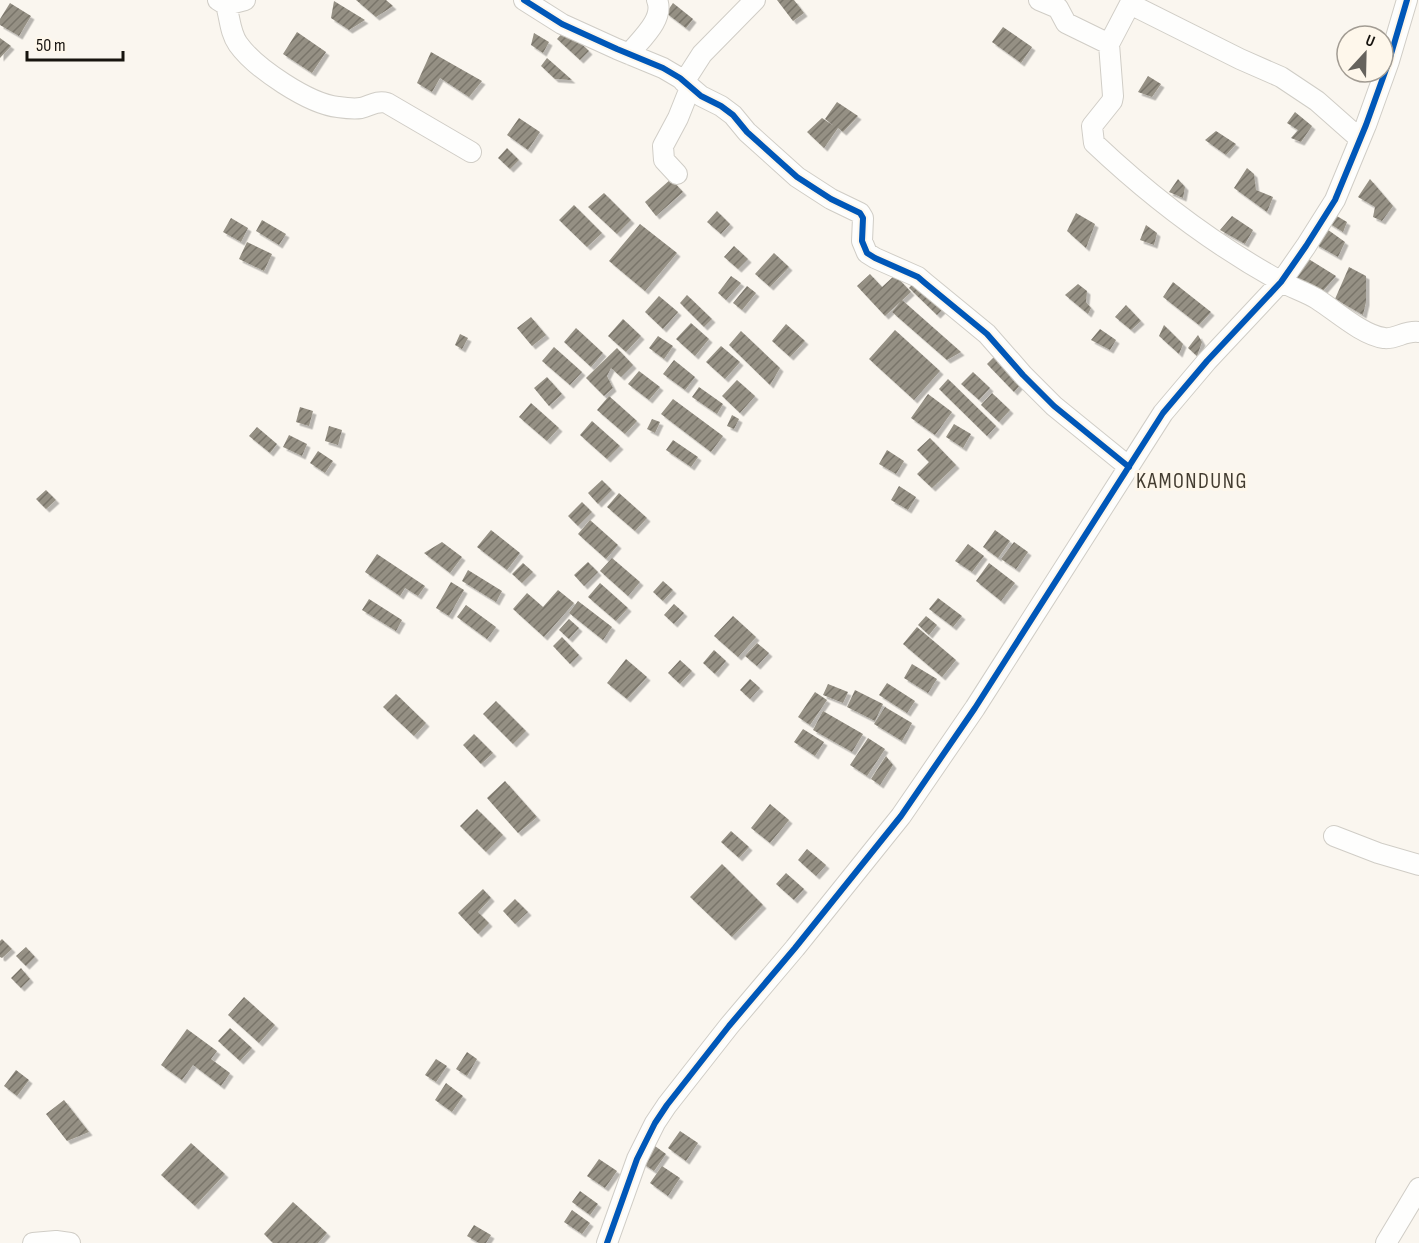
<svg xmlns="http://www.w3.org/2000/svg" width="1419" height="1243" viewBox="0 0 1419 1243" font-family="'Sofia Sans Condensed',sans-serif">
  <style>
    .building { fill: url(#building-hatch); filter: url(#shadow) }
    .lines { fill: none; stroke-linecap: round; stroke-linejoin: round }
    .minor-casing { stroke: #d0cdc6; stroke-width: 22 }
    .minor { stroke: #fefefd; stroke-width: 20 }
    .cycleway-casing { stroke: #fef7eb; stroke-width: 10 }
    .cycleway { stroke: #0057b8; stroke-width: 6 }
    .labels { text-anchor: middle; dominant-baseline: central; stroke-width: 6; stroke-linejoin: round; paint-order: stroke }
    .quarter-label { font-size: 22px; letter-spacing: 1.5px; fill: #443d31; stroke: #fef7eb }
  </style>
  <defs>
    <pattern id="building-hatch" width="6" height="6" patternUnits="userSpaceOnUse" patternTransform="scale(1.5)"><rect width="6" height="6" fill="#959084"/><path d="M-1 1l2-2M0 6l6-6M5 7l2-2" fill="none" stroke="#79746a"/></pattern>
    <filter id="shadow"><feDropShadow dx="3.5" dy="3.5" stdDeviation="0" flood-color="#0004"/></filter>
  </defs>
  <rect width="100%" height="100%" fill="#faf6ef"/>
  <!-- building -->
  <path class="building" d="M356,0H386L393,6L376,17Z
    M777,0H794L804,13L793,21Z
    M334,1L365,20L349,30L331,18Z
    M10,3L31,16L19,36L0,25V19Z
    M673,3L693,19L686,28L666,13Z
    M1003,27L1032,47L1021,63L992,42Z
    M566,29L589,51L580,60L557,39Z
    M297,32L326,52L312,73L283,54Z
    M534,33L549,42L543,53L531,45Z
    M0,38L11,46L0,58Z
    M431,52L482,81L469,97L440,78L432,92L417,83Z
    M547,58L572,80L555,79L541,66Z
    M1148,76L1161,84L1152,97L1138,92Z
    M837,102L858,116L843,132L838,128L824,148L807,132L822,118L834,126L825,119Z
    M1295,112L1312,126L1301,142L1291,138L1298,130L1287,123Z
    M519,118L540,132L528,150L507,135Z
    M1216,131L1236,144L1226,155L1205,140Z
    M507,148L519,160L510,169L498,158Z
    M1247,168L1254,174L1256,190L1273,197L1267,212L1234,188Z
    M671,179L683,192L656,216L645,202Z
    M1178,179L1185,187L1183,198L1169,192Z
    M1370,179L1393,206L1382,221L1373,217L1375,207L1358,197Z
    M604,193L631,220L617,234L588,207Z
    M574,205L602,233L587,247L559,220Z
    M717,211L730,224L721,234L707,222Z
    M1330,212L1347,222L1343,232L1327,222Z
    M1076,213L1095,224L1086,248L1067,231Z
    M1232,216L1253,230L1245,244L1220,230Z
    M231,218L248,228L241,242L223,232Z
    M262,220L286,234L279,245L256,231Z
    M640,224L677,253L645,291L609,261Z
    M1146,225L1157,233L1154,245L1140,240Z
    M1324,227L1345,242L1338,257L1315,244Z
    M247,242L272,254L264,271L239,259Z
    M734,246L748,259L738,269L724,257Z
    M774,253L789,267L770,287L755,274Z
    M1307,258L1336,276L1322,292L1294,277Z
    M1349,267L1366,276V302L1363,315L1335,299Z
    M870,274L882,287L895,275L911,292L885,316L857,286Z
    M731,276L741,283L726,300L718,293Z
    M917,280L944,308L937,315L909,288Z
    M1173,282L1211,312L1199,325L1163,297Z
    M1078,284L1087,291L1086,302L1091,308L1088,314L1065,295Z
    M747,286L756,293L742,310L733,303Z
    M687,295L712,319L704,327L680,303Z
    M659,296L678,312L663,329L645,312Z
    M902,300L961,352L947,360L892,312Z
    M1126,305L1141,321L1131,330L1115,317Z
    M531,317L546,335L532,346L517,328Z
    M623,319L641,336L626,352L608,336Z
    M691,323L709,339L695,356L676,339Z
    M786,324L805,341L790,357L772,341Z
    M1164,325L1183,344L1179,354L1159,336Z
    M576,328L603,353L591,367L564,342Z
    M1100,329L1116,340L1110,350L1091,340Z
    M895,330L940,371L914,400L869,359Z
    M741,331L780,368L770,385L729,345Z
    M460,334L468,338L462,349L455,345Z
    M1198,335L1202,342L1197,356L1188,348Z
    M658,336L673,346L664,359L649,348Z
    M721,346L740,362L725,379L706,362Z
    M554,347L582,372L570,385L542,361Z
    M617,348L633,365L621,377L611,368L607,376L613,388L604,396L586,378Z
    M994,357L1021,384L1014,392L987,364Z
    M674,360L695,377L685,390L663,374Z
    M639,371L660,387L649,400L628,384Z
    M973,372L990,388L979,400L961,384Z
    M547,377L562,394L549,406L534,388Z
    M948,379L996,426L987,436L939,389Z
    M737,380L755,396L740,413L722,396Z
    M699,387L723,404L717,414L692,397Z
    M992,393L1010,410L999,422L981,405Z
    M928,394L952,412L935,435L911,418Z
    M609,396L637,421L625,434L597,410Z
    M673,399L723,436L711,452L661,414Z
    M531,403L559,428L547,441L519,417Z
    M300,407L313,411L309,426L296,422Z
    M732,415L739,419L734,429L727,426Z
    M652,419L660,422L655,433L647,429Z
    M592,421L620,446L607,459L580,435Z
    M954,424L971,434L963,448L946,437Z
    M329,426L342,430L338,445L325,441Z
    M257,427L277,444L270,453L249,436Z
    M289,435L307,444L302,456L283,447Z
    M930,438L956,465L932,488L917,474L929,462L917,450Z
    M673,440L698,457L691,467L666,450Z
    M887,450L904,461L896,474L879,464Z
    M318,451L333,461L325,473L310,463Z
    M602,480L612,490L598,504L588,493Z
    M899,486L916,497L908,510L891,500Z
    M46,490L56,500L46,509L36,499Z
    M619,493L647,518L635,531L607,507Z
    M582,502L592,512L578,526L568,516Z
    M590,520L618,545L606,559L578,534Z
    M491,530L520,553L507,570L477,547Z
    M995,530L1010,541L998,558L983,547Z
    M442,542L462,557L450,573L424,553Z
    M1014,542L1028,552L1016,569L1001,559Z
    M968,544L984,556L972,572L955,561Z
    M377,554L425,586L418,596L405,588L400,596L365,572Z
    M612,558L640,582L628,596L600,571Z
    M588,562L598,572L584,586L574,575Z
    M523,563L533,572L522,583L512,574Z
    M989,563L1015,583L1001,601L976,581Z
    M468,570L502,591L496,602L462,581Z
    M663,581L673,590L663,601L653,592Z
    M451,582L464,590L449,616L436,608Z
    M600,583L628,608L616,621L588,597Z
    M558,590L574,603L544,637L513,609L527,593L543,607Z
    M938,598L962,616L953,627L929,609Z
    M369,599L402,620L396,631L362,610Z
    M578,601L612,627L603,640L569,613Z
    M674,604L684,613L674,624L664,615Z
    M466,605L496,627L487,639L457,617Z
    M733,616L756,637L738,657L714,636Z
    M926,616L937,625L929,635L918,625Z
    M569,619L579,628L569,639L559,630Z
    M917,627L956,660L942,677L903,644Z
    M562,637L579,655L570,664L553,646Z
    M757,643L769,653L757,666L745,656Z
    M714,650L726,661L715,674L703,663Z
    M626,659L647,677L627,699L607,683Z
    M680,660L692,671L680,684L668,673Z
    M912,664L937,679L928,693L904,678Z
    M750,679L760,688L750,699L740,690Z
    M887,683L915,701L907,713L879,695Z
    M828,684L848,692L843,703L823,695Z
    M855,690L883,704L875,721L847,707Z
    M815,692L827,700L810,725L798,717Z
    M396,694L426,723L414,736L383,707Z
    M496,701L526,731L513,744L483,714Z
    M885,707L912,723L902,741L874,724Z
    M823,711L863,734L852,752L813,730Z
    M803,729L824,742L815,756L794,742Z
    M474,734L493,753L481,764L463,745Z
    M868,738L885,749L867,776L850,765Z
    M886,756L893,765L880,785L871,779Z
    M505,781L537,817L518,833L487,798Z
    M770,804L789,820L770,843L751,828Z
    M477,809L503,835L486,852L460,826Z
    M731,831L749,847L739,858L721,842Z
    M807,849L826,865L816,876L798,860Z
    M722,864L763,905L732,937L690,897Z
    M786,873L804,889L794,900L776,884Z
    M483,889L491,898L478,912L489,923L478,934L458,913Z
    M515,899L528,912L515,924L503,911Z
    M2,939L12,949L2,958L0,957V941Z
    M26,947L35,957L26,966L16,956Z
    M21,968L30,979L21,988L11,978Z
    M244,997L275,1025L259,1043L228,1015Z
    M230,1028L252,1048L240,1061L218,1041Z
    M187,1029L217,1051L211,1059L230,1073L221,1086L193,1065L182,1080L161,1065Z
    M467,1052L477,1059L467,1076L456,1069Z
    M436,1059L447,1066L436,1082L425,1075Z
    M16,1070L29,1080L17,1096L4,1086Z
    M446,1083L463,1096L452,1112L435,1100Z
    M64,1100L89,1132L67,1141L46,1114Z
    M680,1131L698,1143L686,1161L668,1148Z
    M648,1141L666,1154L654,1171L636,1159Z
    M191,1143L225,1174L195,1206L161,1175Z
    M599,1159L617,1171L605,1188L587,1176Z
    M662,1166L680,1178L668,1196L650,1183Z
    M580,1191L598,1204L590,1215L572,1202Z
    M293,1202L327,1233L318,1243H273L264,1234Z
    M572,1210L590,1223L582,1234L564,1222Z
    M474,1225L491,1235L486,1243H479L467,1236Z"/>
  <g class="lines">
    <defs>
      <path id="minor" d="M218,0L226,5L245,0
        M524,0L562,24L617,49L663,68L680,78L701,96L721,106L733,115L747,132L797,177L831,199L860,213L863,218L862,241L867,253L875,258L918,277L925,283L987,334L1023,375L1054,406L1129,467
        M1039,0L1058,8L1066,23L1109,44
        M1132,0L1109,44L1113,96L1112,101L1092,126L1094,143C1150,196 1213,244 1280,281C1292,288 1306,292 1317,299C1336,311 1362,335 1384,338C1395,340 1405,330 1419,332
        M1130,4L1240,59L1281,77L1317,101L1360,139
        M226,5C230,18 230,33 238,44C255,68 309,104 338,107C345,108 354,109 361,108C370,106 377,100 387,103L471,152
        M629,54C640,40 665,19 657,0
        M684,82L702,54L755,0
        M677,174L664,160L663,146L678,118L690,88
        M1334,836L1378,853L1419,865
        M33,1243L56,1241L70,1243
        M607,1243L637,1159L655,1123L667,1105L729,1026L795,948L901,816L975,708L1163,413L1207,361L1281,282L1306,246L1335,200L1366,125L1389,61L1407,0
        M1386,1243L1419,1188"/>
    </defs>
    <!-- minor casing -->
    <use href="#minor" class="minor-casing"/>
    <!-- minor -->
    <use href="#minor" class="minor"/>
    <defs>
      <path id="cycleway" d="M524,0L562,24L617,49L663,68L680,78L701,96L721,106L733,115L747,132L797,177L831,199L860,213L863,218L862,241L867,253L875,258L918,277L925,283L987,334L1023,375L1054,406L1129,467
        M607,1243L637,1159L655,1123L667,1105L729,1026L795,948L901,816L975,708L1163,413L1207,361L1281,282L1306,246L1335,200L1366,125L1389,61L1407,0"/>
    </defs>
    <!-- cycleway casing -->
    <use href="#cycleway" class="cycleway-casing"/>
    <!-- cycleway -->
    <use href="#cycleway" class="cycleway"/>
  </g>
  <g class="labels">
    <!-- quarter labels -->
    <g class="quarter-label">
      <text x="1192" y="481">KAMONDUNG</text>
    </g>
  </g>
  <!-- north arrow -->
  <g transform="translate(1365 54) rotate(22)"><circle r="28" fill="#fef7eb" stroke="#a29c93" stroke-width="1.5"/>
  <path d="M0-4.5L10 22L0 15L-10 22Z" fill="#66635d"/>
  <text y="-9" font-size="16" font-weight="bold" text-anchor="middle" fill="#17140f">U</text>
  </g>
  <!-- scale -->
  <path d="M27 51v9h96v-9" fill="none" stroke="#17140f" stroke-width="3"/>
  <text x="36" y="51" font-size="18" fill="#17140f" stroke="#fef7eb" stroke-width="4.5" paint-order="stroke">50 m</text>
</svg>
